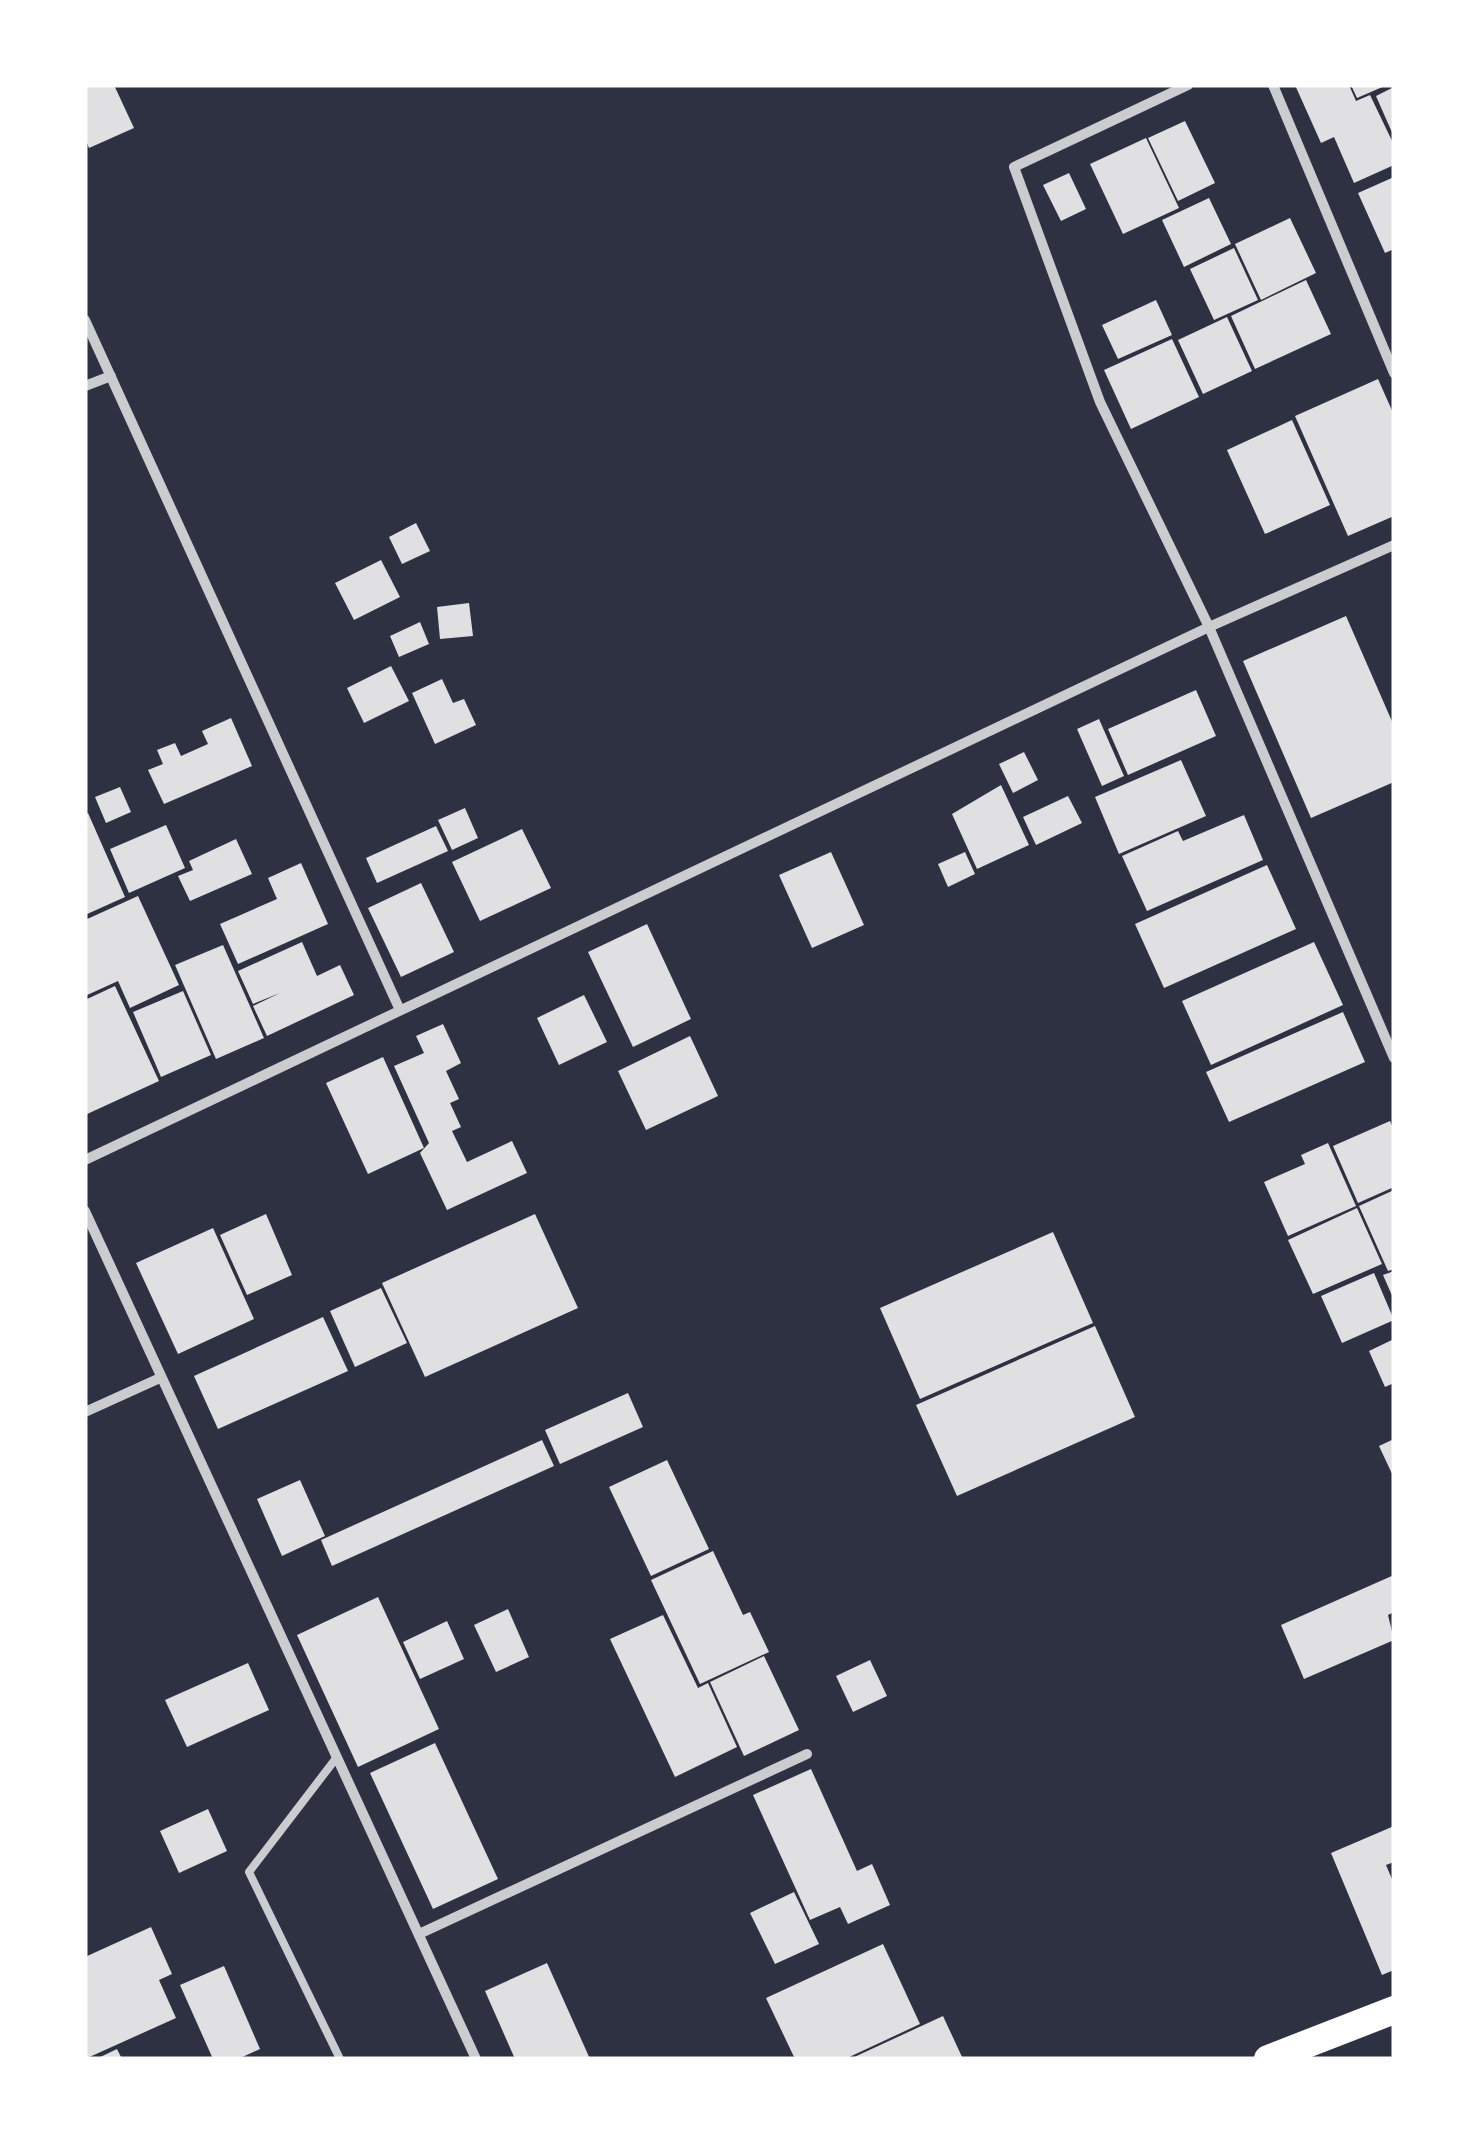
<svg xmlns="http://www.w3.org/2000/svg" width="1479" height="2144" viewBox="0 0 1479 2144" font-family="Inter,sans-serif">
  <style>
    .building { fill: #e0e0e3 }
    .lines { fill: none; stroke-linecap: round; stroke-linejoin: round }
    .service { stroke: #caccd0; stroke-width: 8 }
    .minor { stroke: #caccd0; stroke-width: 10 }
    .trunk { stroke: #fff; stroke-width: 28 }
  </style>
  <rect width="100%" height="100%" fill="#2d3142"/>
  <!-- building -->
  <path class="building" d="M114,85L134,128L89,148L85,138V86Z
    M1295,85H1349L1356,101L1370,95L1394,145V165L1354,183L1334,137L1321,143Z
    M1351,85H1387L1357,98Z
    M1394,87V137L1376,96Z
    M1185,121L1215,183L1178,201L1148,138Z
    M1146,138L1179,208L1123,234L1090,164Z
    M1069,173L1086,209L1061,221L1043,185Z
    M1394,177V249L1385,253L1358,193Z
    M1209,198L1231,244L1184,267L1162,220Z
    M1290,218L1316,273L1261,300L1235,244Z
    M1234,248L1258,300L1214,320L1190,269Z
    M1306,280L1331,334L1255,369L1231,316Z
    M1156,300L1172,335L1118,359L1102,325Z
    M1227,317L1252,371L1203,394L1178,340Z
    M1172,339L1199,397L1131,429L1104,370Z
    M1378,379L1394,415V516L1348,536L1295,416Z
    M1292,420L1330,505L1265,534L1227,450Z
    M416,523L430,551L402,564L389,537Z
    M381,560L400,597L354,620L335,583Z
    M469,603L473,636L440,639L437,607Z
    M1346,616L1394,726V782L1311,818L1243,661Z
    M420,622L429,644L399,657L390,636Z
    M391,666L409,701L364,723L347,688Z
    M442,679L453,703L464,699L476,725L435,744L412,693Z
    M1196,690L1216,736L1128,775L1108,729Z
    M231,718L252,766L164,804L148,770L163,764L157,750L175,743L181,756L208,744L202,731Z
    M1099,719L1124,776L1102,786L1077,729Z
    M1024,752L1038,780L1013,793L999,764Z
    M1181,760L1206,816L1119,854L1095,797Z
    M1001,785L1029,845L977,869L952,814Z
    M120,787L131,812L106,823L95,797Z
    M1068,796L1082,823L1036,845L1023,817Z
    M465,808L478,838L452,850L438,820Z
    M88,813L125,897L85,915V815Z
    M1244,815L1263,860L1147,911L1122,856L1178,831L1183,841Z
    M166,825L185,868L129,893L110,849Z
    M436,826L448,851L377,883L366,858Z
    M522,829L551,888L480,921L452,862Z
    M236,839L252,874L190,901L178,876L193,870L189,861Z
    M831,852L864,925L812,948L779,875Z
    M965,852L975,874L948,887L938,864Z
    M301,863L328,924L238,964L220,924L277,899L268,878Z
    M1267,865L1296,929L1164,988L1135,924Z
    M421,883L454,952L401,977L368,908Z
    M138,896L179,985L130,1008L118,981L85,996V920Z
    M647,924L691,1019L633,1047L588,952Z
    M302,942L317,976L340,965L354,995L267,1036L253,1006L280,993L253,1004L238,971Z
    M1314,942L1343,1005L1211,1065L1182,1001Z
    M223,945L264,1038L216,1059L175,965Z
    M115,986L159,1081L85,1115V1000Z
    M183,991L211,1055L161,1077L133,1012Z
    M584,995L607,1042L559,1065L537,1018Z
    M1343,1012L1365,1062L1229,1122L1206,1072Z
    M443,1024L461,1063L446,1071L459,1099L450,1103L461,1127L452,1131L467,1162L512,1141L527,1173L447,1210L420,1153L429,1143L394,1066L424,1053L416,1036Z
    M690,1036L718,1096L646,1130L618,1071Z
    M383,1057L424,1148L368,1174L326,1083Z
    M1390,1121L1394,1130V1187L1358,1203L1333,1146Z
    M1328,1143L1356,1206L1288,1236L1264,1182L1305,1164L1301,1155Z
    M1394,1190V1269L1388,1271L1359,1206Z
    M1357,1208L1382,1264L1313,1294L1288,1240Z
    M266,1214L292,1275L247,1295L220,1235Z
    M535,1214L578,1308L425,1377L382,1283Z
    M213,1228L254,1319L178,1354L136,1263Z
    M1053,1232L1093,1323L920,1399L880,1308Z
    M1394,1271V1300L1383,1275Z
    M1374,1273L1394,1320L1342,1343L1321,1296Z
    M381,1288L407,1343L355,1367L330,1311Z
    M323,1317L348,1371L218,1429L194,1376Z
    M1095,1326L1135,1417L957,1496L916,1405Z
    M1394,1339V1383L1385,1387L1369,1351Z
    M628,1393L643,1427L560,1464L545,1430Z
    M1394,1439V1478L1379,1446Z
    M542,1440L554,1466L332,1566L321,1540Z
    M667,1460L709,1549L651,1576L609,1487Z
    M300,1480L325,1536L282,1556L257,1499Z
    M713,1551L743,1615L750,1612L769,1652L700,1684L651,1580Z
    M1394,1575V1612L1388,1615L1394,1640L1304,1679L1281,1625Z
    M378,1597L439,1729L358,1767L297,1635Z
    M508,1609L529,1657L496,1672L474,1625Z
    M663,1615L698,1688L708,1683L737,1747L675,1777L610,1639Z
    M447,1621L464,1659L420,1679L403,1642Z
    M764,1656L799,1730L744,1756L710,1682Z
    M870,1660L887,1696L853,1712L836,1676Z
    M248,1663L269,1710L187,1747L165,1700Z
    M435,1743L498,1879L433,1909L370,1773Z
    M811,1769L857,1871L872,1864L890,1905L848,1924L840,1907L810,1920L753,1795Z
    M208,1809L227,1851L179,1873L160,1831Z
    M1394,1826V1862L1386,1865L1394,1884V1970L1382,1975L1331,1853Z
    M794,1892L819,1944L775,1964L750,1913Z
    M151,1927L172,1974L159,1980L176,2018L85,2059V1957Z
    M883,1944L920,2024L845,2059H795L766,1998Z
    M547,1963L590,2059H515L485,1991Z
    M224,1966L260,2049L238,2059H213L180,1985Z
    M943,2016L963,2059H850Z
    M117,2049L122,2059H96Z"/>
  <g class="lines">
    <!-- service -->
    <path class="service" d="M337,1757L249,1872L340,2059"/>
    <!-- minor -->
    <path class="minor" d="M1188,85L1014,167L1100,402L1209,627L1394,1058
      M1273,85L1394,373
      M85,320L399,1008
      M85,386L111,376
      M85,1160L1209,627L1394,545
      M85,1211L476,2059
      M85,1412L160,1378
      M419,1934L807,1754"/>
    <!-- trunk -->
    <path class="trunk" d="M1268,2059L1394,2010"/>
  </g>
  <!-- border -->
  <rect width="1479" height="2144" fill="none" stroke="#ffffff" stroke-width="175"/>
</svg>
